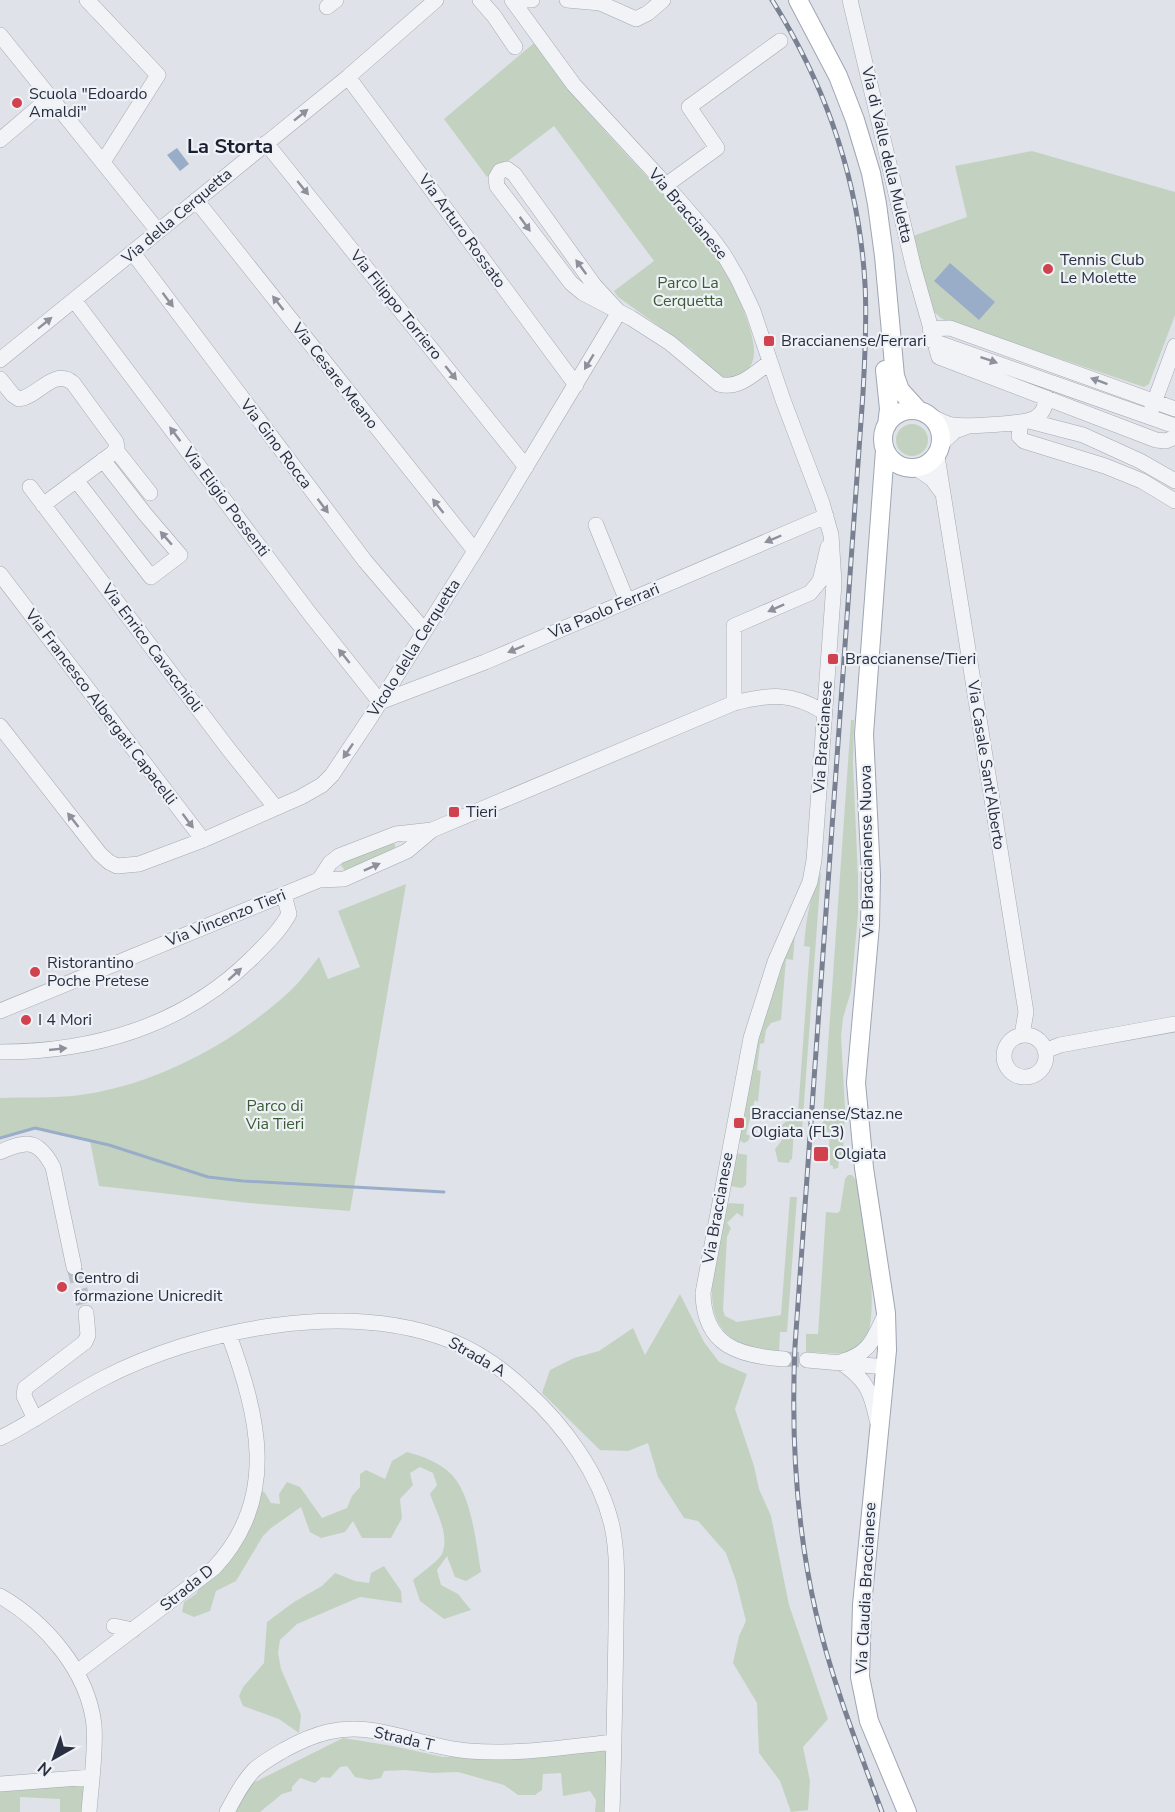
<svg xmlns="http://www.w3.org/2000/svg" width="1175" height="1812" viewBox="0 0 1175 1812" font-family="'Nunito Sans',sans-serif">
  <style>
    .green { fill: #c3d2c0 }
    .water { fill: #99adc9 }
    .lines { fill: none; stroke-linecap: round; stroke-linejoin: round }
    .stream { stroke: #99adc9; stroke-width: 3 }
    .minor-tunnel { stroke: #babec6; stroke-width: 15; stroke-dasharray: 15 8; stroke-linecap: butt }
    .minor-casing { stroke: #a4a9b2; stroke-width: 16 }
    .major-casing { stroke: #9ea6b4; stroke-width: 20 }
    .minor { stroke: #f2f3f7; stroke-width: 15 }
    .major { stroke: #fff; stroke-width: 18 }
    .rail-casing { stroke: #788092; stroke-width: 5 }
    .rail { stroke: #eef1f6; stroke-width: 3; stroke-dasharray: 9; stroke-linecap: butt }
    .oneway { fill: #8d919c }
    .poi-dot { fill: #cf424e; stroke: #eef1f6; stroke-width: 2 }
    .labels { text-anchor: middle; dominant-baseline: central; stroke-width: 4.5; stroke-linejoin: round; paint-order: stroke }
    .poi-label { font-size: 16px; fill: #282f40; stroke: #eef1f6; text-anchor: start }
    .street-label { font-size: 16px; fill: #282f40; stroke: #eef1f6 }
    .park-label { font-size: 16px; fill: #3a5c35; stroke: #eef1f6 }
    .quarter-label { font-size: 20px; font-weight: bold; fill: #1a2030; stroke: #eef1f6 }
  </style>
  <rect width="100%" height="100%" fill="#dfe2e8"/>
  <!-- green -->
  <path class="green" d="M534,43C575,103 628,155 677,209C690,224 706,237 717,253C729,267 736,289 742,306C753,336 770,377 721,378L691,349L618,297L614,291L654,261L554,126L487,177L444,119Z
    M1032,151L1175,192V315L1149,384L1144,387L942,319L932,310L913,236L967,217L955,166Z
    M896 440a16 16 0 1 1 32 0a16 16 0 1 1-32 0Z
    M851,720H854L853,764L858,877V914L851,991L843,1018L841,1036L845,1109L843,1153L839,1160L838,1168L833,1169V1166L830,1165V1162L828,1161L830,1132L822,1131Z
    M393,842L395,845V850L345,871L341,865L343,860Z
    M821,872L802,1130H794L792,1159L790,1160L789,1163L778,1162L775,1149L782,1140L779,1137L783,1133L778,1128L798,1112L810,947L804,946C806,919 810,896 821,872Z
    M406,884L350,1211L249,1203L99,1186L90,1141L35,1128L0,1138V1098C24,1097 49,1098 73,1096C152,1087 231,1045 289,992C300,982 309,969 319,957L328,979L360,967L338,911Z
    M795,933L793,960L786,959L781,1020L771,1023L766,1030L764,1043L760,1044L757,1070L761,1071L758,1102L755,1100L746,1134L750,1136L748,1141L744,1143L739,1140L755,1041L773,982Z
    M735,1153L747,1155L746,1185L742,1188L730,1186Z
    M848,1175H852L856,1180C863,1228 880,1294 867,1340L846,1354L806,1352V1334H818L826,1212L837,1213L840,1211L845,1179Z
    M790,1197H797L787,1332H780L779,1351C683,1347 715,1269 726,1207L729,1203L744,1204L743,1217L737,1213L727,1223L731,1228L727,1237L723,1310L725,1316L737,1322L781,1315Z
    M680,1294L704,1342L719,1362L747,1374L735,1409L754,1466L759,1489L771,1516L789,1605L828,1719L803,1747L810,1781L808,1810L791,1812L780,1781L759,1753L757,1703L733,1663L739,1636L746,1621L736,1581L726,1553L698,1521L684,1518L658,1477L648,1443L628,1451L600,1450L542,1393L550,1370L574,1358L599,1351L633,1328L645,1355Z
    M407,1452C422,1456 441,1463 452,1475C472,1496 476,1544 481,1572L466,1581L455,1577L447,1556L437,1570L441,1585L458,1594L471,1610L444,1619L420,1601L413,1580C420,1574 438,1561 442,1554C450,1535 436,1511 430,1494L437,1485L433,1473L420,1467L410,1473L413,1485L400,1499L402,1518L391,1538H362L353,1521L345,1532L321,1538L310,1532L301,1507L271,1528L263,1536L236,1581L216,1591L210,1611L194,1617L182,1612L184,1602L196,1594L204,1581L260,1489L265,1493L271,1503L280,1504L279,1494L287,1482L300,1487L322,1518L347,1508L352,1496L360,1487V1474L366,1470L385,1479L392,1461Z
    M384,1566L401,1591L402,1603L360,1597L297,1624L280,1640L278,1653L281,1669L301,1715L299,1733L279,1719L243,1706L239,1696L243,1687L264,1663L267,1622L294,1602L322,1586L335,1573L355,1581L369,1583L371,1573Z
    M343,1738L393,1746L443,1757L610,1750L609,1812H595L596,1800L590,1791L563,1796L561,1773L543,1774L542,1790L535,1795H518L504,1785L458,1772L433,1773L405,1770L384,1771L381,1778L370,1780L355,1777L347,1766L340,1767L330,1778L322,1777L315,1783L300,1778L292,1787V1791L282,1794L260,1812H234L249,1785Z
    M83,1782L84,1812H60V1799L20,1797V1812H0V1787Z"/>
  <!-- water -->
  <path class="water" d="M177,148L189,164L180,171L167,155Z
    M950,263L995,302L979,320L934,281Z"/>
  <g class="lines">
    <!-- stream -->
    <path class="stream" d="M0,1138L35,1128L109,1145L208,1177L243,1181L444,1192"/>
    <!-- minor-tunnel -->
    <path class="minor-tunnel" d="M74,1267L86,1313
      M784,1359L807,1360"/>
    <defs>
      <path id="minor" d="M87,0L158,75L103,162
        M480,0L494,16L515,47
        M512,0L574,85L657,175L710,236L724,255L738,279L753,311L783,400L822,503L831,535L834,583L814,860L810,882L775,962L751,1038L703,1293C704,1346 739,1356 784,1359
        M512,0H532
        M567,0L600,3L636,19L648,13L663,0
        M850,0L914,269L939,357L1156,440L1166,441L1175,437
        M327,7L336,0
        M0,35L158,231
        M348,77L576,385
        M0,140L40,106L44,91
        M266,143L526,467
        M666,185L717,148L689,107L780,41
        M196,200L475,551
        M133,253L365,561L424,630
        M74,300L310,614L380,702
        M619,312L594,285L514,174L507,169L500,171L496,178L497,186L571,283L583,293L631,318L670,343L719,384C738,390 755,373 770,362
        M930,329L950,328L1175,409
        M933,341L1175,426
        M0,360L348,77L436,0
        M0,379L13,395L19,399C38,397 54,367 73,383L116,442L117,447L113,453L43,505
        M1151,411L1175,346
        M930,416C937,419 944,423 952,425C964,427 1026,424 1035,418C1043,414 1045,406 1047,398
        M1029,421L1083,435L1140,461L1175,481
        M1021,422L1019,436L1024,441L1105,466L1142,481L1175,501
        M941,444L955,431L966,427
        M116,450L150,493
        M937,456L1026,1012L1022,1035
        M916,468L932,479L941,491
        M76,480L151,577L180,555L145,514L103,460
        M30,487L230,751L276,808
        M596,525L627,601
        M0,574L203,840
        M380,702L485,662L826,516
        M734,703V626L810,593L820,581L828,547
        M0,726L100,854L109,862L117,866L139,864L203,840L301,797L322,785L332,775L370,718L475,551L619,312
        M319,880L330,863L339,856L396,834L432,830
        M0,1011L319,880L344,879L407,851L432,830L734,703C770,694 791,692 824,712
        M1004 1056a21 21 0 1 1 42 0a21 21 0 1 1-42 0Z
        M1045,1051L1060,1045L1175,1024
        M0,1052C93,1052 183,1026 251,959C264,946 280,931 289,914L284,895
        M0,1152C27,1140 38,1139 53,1167L74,1267
        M807,1360L886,1367
        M843,1361C871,1353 874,1337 886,1313
        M840,1362C866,1379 871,1391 877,1420
        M35,1419L24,1396L25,1388L85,1342L88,1335L86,1313
        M0,1438C35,1421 67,1397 102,1379C198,1329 345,1300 449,1340C477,1351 503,1369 525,1390C564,1425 600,1474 612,1526C619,1559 616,1594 616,1628C615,1689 614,1751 612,1812
        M0,1596C45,1622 88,1671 94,1725C96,1753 91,1784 89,1812
        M114,1626L133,1630
        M77,1672L214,1568C280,1498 258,1415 229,1335
        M0,1784L92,1777
        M227,1812C235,1797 242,1783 254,1770C263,1762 274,1756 284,1750C315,1733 340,1725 376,1731C407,1736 437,1749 469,1751C517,1755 566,1747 614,1742"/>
      <path id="major" d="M798,0L838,76L855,120L871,173L877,204L884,256L895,376L900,390L919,411
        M885,370L889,409L887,425
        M883 439a29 29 0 1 1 58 0a29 29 0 1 1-58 0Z
        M885,450L864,734L871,875L870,925L856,1083L864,1168L886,1313L887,1350L862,1605L860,1677L869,1721L907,1812"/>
    </defs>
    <!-- minor casing -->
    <use href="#minor" class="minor-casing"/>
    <!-- major casing -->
    <use href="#major" class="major-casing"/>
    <!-- minor -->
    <use href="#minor" class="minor"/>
    <!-- major -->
    <use href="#major" class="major"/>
    <defs>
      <path id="rail" d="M772,0C826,86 859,181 865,284C867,320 865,357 863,393L795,1346C791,1436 796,1526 816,1613C832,1681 858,1747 882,1812"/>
    </defs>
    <!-- rail casing -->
    <use href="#rail" class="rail-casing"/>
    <!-- rail -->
    <use href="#rail" class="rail"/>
  </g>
  <!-- one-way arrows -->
  <defs><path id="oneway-solid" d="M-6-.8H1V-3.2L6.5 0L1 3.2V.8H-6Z" transform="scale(1.5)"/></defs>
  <g class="oneway">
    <use href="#oneway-solid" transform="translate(301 115) rotate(-39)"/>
    <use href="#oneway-solid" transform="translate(303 188) rotate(51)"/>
    <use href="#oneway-solid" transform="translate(525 224) rotate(54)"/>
    <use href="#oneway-solid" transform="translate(581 267) rotate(-126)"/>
    <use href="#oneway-solid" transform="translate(168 300) rotate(53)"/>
    <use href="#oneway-solid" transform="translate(278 303) rotate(-128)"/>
    <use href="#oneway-solid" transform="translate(45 323) rotate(-39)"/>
    <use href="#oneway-solid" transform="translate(989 360) rotate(19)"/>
    <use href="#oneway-solid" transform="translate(589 362) rotate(121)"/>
    <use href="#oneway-solid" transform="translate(451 373) rotate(51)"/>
    <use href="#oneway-solid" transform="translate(1099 381) rotate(-160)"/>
    <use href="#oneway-solid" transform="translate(175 434) rotate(-127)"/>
    <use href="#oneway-solid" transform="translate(323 506) rotate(53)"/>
    <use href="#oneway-solid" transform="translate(438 506) rotate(-128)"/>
    <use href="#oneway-solid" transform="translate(166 538) rotate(-131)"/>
    <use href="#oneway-solid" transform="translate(773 539) rotate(157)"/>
    <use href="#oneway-solid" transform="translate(776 608) rotate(156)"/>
    <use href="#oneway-solid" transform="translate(516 649) rotate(157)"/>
    <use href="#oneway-solid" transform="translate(344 656) rotate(-129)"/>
    <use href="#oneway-solid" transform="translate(348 751) rotate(124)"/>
    <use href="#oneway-solid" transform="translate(73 820) rotate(-128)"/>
    <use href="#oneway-solid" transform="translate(188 821) rotate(53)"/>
    <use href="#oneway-solid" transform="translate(372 867) rotate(-24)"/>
    <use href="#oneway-solid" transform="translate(235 974) rotate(-42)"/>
    <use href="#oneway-solid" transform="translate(58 1049) rotate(-6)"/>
  </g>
  <!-- markers -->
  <g class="poi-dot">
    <circle cx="17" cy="103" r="6"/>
    <circle cx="1048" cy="269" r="6"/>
    <rect x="763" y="335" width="12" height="12" rx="3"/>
    <rect x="827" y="653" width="12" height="12" rx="3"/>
    <rect x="448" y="806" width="12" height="12" rx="3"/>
    <circle cx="35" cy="972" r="6"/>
    <circle cx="26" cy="1020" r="6"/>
    <rect x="733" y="1117" width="12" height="12" rx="3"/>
    <rect x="813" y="1146" width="16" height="16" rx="3"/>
    <circle cx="62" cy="1287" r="6"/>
  </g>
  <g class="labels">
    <!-- poi labels -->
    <g class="poi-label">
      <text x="29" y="94">Scuola "Edoardo<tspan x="29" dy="18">Amaldi"</tspan></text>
      <text x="1060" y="260">Tennis Club<tspan x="1060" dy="18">Le Molette</tspan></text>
      <text x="781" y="341">Braccianense/Ferrari</text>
      <text x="845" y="659">Braccianense/Tieri</text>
      <text x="466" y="812">Tieri</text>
      <text x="47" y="963">Ristorantino<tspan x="47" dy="18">Poche Pretese</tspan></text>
      <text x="38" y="1020">I 4 Mori</text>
      <text x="751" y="1114">Braccianense/Staz.ne<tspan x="751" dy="18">Olgiata (FL3)</tspan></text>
      <text x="834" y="1154">Olgiata</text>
      <text x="74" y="1278">Centro di<tspan x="74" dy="18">formazione Unicredit</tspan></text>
    </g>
    <!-- street labels -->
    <g class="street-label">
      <text transform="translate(887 155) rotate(77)">Via di Valle della Muletta</text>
      <text transform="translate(688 214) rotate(50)">Via Braccianese</text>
      <text transform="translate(177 216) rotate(-40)">Via della Cerquetta</text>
      <text transform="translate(462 231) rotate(54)">Via Arturo Rossato</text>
      <text transform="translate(396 305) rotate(51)">Via Filippo Torriero</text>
      <text transform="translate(335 376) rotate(52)">Via Cesare Meano</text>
      <text transform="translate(276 444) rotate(53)">Via Gino Rocca</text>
      <text transform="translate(226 502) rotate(53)">Via Eligio Possenti</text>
      <text transform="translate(604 611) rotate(-23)">Via Paolo Ferrari</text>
      <text transform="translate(152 648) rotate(53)">Via Enrico Cavacchioli</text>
      <text transform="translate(414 648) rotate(-58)">Vicolo della Cerquetta</text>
      <text transform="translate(101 707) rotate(53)">Via Francesco Albergati Capacelli</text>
      <text transform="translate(823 737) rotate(-86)">Via Braccianese</text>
      <text transform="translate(986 765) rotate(81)">Via Casale Sant'Alberto</text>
      <text transform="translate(867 851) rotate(-91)">Via Braccianense Nuova</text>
      <text transform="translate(226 918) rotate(-22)">Via Vincenzo Tieri</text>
      <text transform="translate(718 1208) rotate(-80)">Via Braccianese</text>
      <text transform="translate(477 1357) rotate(30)">Strada A</text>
      <text transform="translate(187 1588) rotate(-39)">Strada D</text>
      <text transform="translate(866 1588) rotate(-87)">Via Claudia Braccianese</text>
      <text transform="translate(404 1739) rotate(13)">Strada T</text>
    </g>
    <!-- park labels -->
    <g class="park-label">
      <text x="688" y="283">Parco La<tspan x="688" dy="18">Cerquetta</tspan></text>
      <text x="275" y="1106">Parco di<tspan x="275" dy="18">Via Tieri</tspan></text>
    </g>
    <!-- quarter labels -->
    <g class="quarter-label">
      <text x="230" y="146">La Storta</text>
    </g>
  </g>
  <!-- north arrow -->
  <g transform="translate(54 1758) rotate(220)" stroke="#eef1f6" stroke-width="4.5" paint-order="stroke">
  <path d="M0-4.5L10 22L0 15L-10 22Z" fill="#282f40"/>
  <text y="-9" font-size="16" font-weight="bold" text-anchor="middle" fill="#282f40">N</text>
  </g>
</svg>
